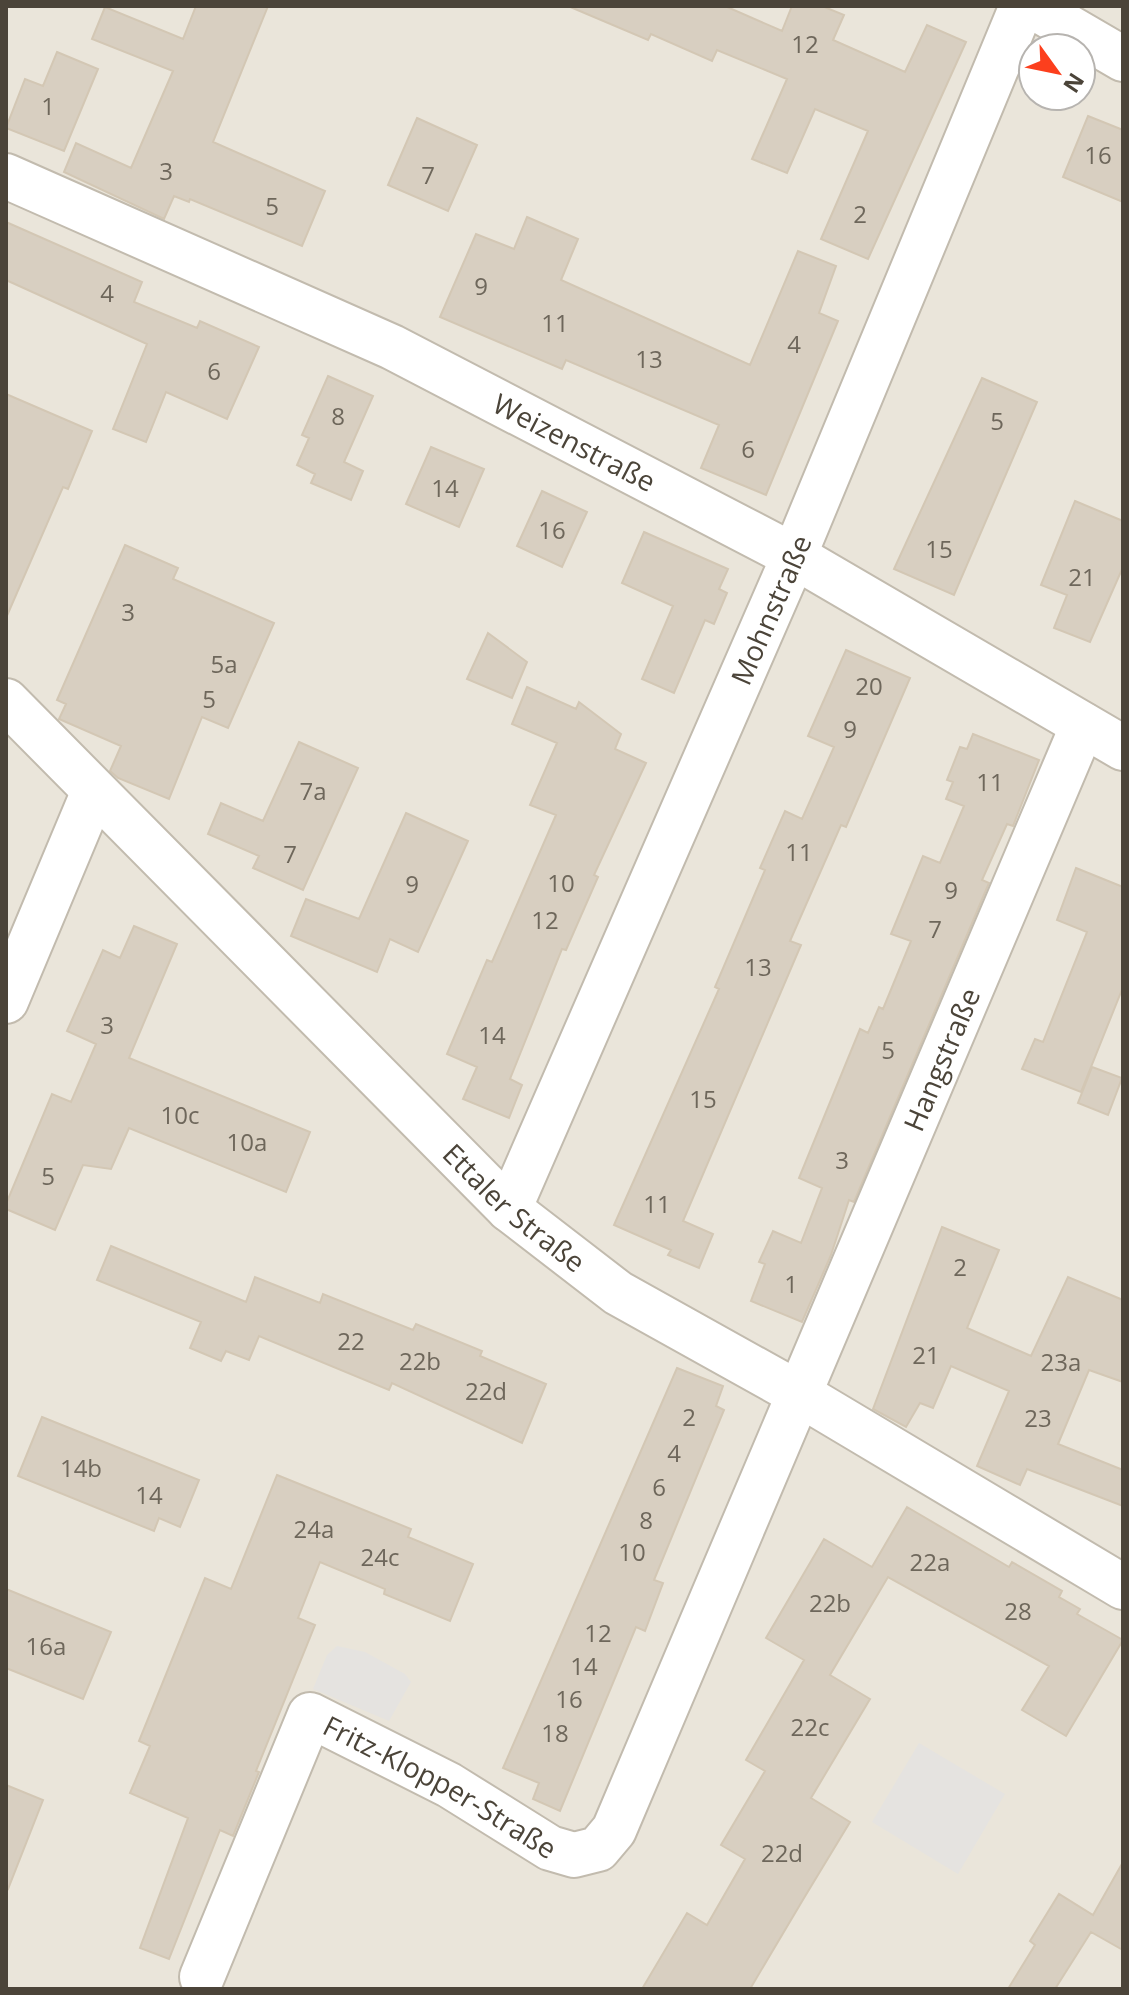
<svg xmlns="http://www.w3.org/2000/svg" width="1129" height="1995" viewBox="0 0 1129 1995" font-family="'Open Sans',sans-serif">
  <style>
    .residential { fill: #eae5da; fill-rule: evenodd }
    .parking { fill: #e5e3e0 }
    .building { fill: #d8cfc1; stroke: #d3c7b4; stroke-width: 2 }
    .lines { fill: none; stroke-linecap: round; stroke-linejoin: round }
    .minor-casing { stroke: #c2bbae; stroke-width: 48 }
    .minor { stroke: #fff; stroke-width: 44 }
    .labels { text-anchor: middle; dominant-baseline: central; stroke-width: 6; stroke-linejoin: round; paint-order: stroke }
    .number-label { font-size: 24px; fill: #6e675b }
    .street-label { font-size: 28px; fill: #4b4439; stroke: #fff }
  </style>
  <rect width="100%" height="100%" fill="#f6f3ec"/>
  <!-- residential -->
  <path class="residential" d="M6,6H1123V1989H6ZM1033,48H1081V96H1033Z"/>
  <!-- parking -->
  <path class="parking" d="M337,1646L365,1652L405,1674L411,1682L389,1721L313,1689L327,1655Z
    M919,1743L1005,1794L958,1874L872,1822Z"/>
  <!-- building -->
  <path class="building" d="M196,6H268L213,142L325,191L302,246L190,199L189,202L174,196L164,219L64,172L76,143L131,168L173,71L92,39L105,7L183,39Z
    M568,6H725L782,31L792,6H822L844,15L833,40L905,72L927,25L966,42L868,259L821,239L868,131L815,109L787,173L752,159L787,79L717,50L712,61L651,34L648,40Z
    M57,52L98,69L64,151L6,128L25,79L43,86Z
    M1088,116L1123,130V202L1063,177Z
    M417,118L477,145L448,211L388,185Z
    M527,217L578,239L561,280L750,365L798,251L836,266L819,313L838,321L766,495L701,468L719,425L566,360L562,369L440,317L476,234L514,249Z
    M6,222L142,282L134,302L197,328L200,321L259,347L227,419L166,392L146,442L113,429L147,344L6,280Z
    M328,376L373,396L344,462L363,471L351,500L311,483L315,474L297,465L309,438L302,435Z
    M982,378L1037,402L954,595L894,569Z
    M6,394L92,431L68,489L63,487L6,618Z
    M431,447L484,469L459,527L406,504Z
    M542,491L587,512L562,567L517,546Z
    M1075,501L1123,521V567L1090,642L1054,628L1067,595L1041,585Z
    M644,532L728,569L719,589L727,593L714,624L705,620L674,693L642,679L673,606L622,583Z
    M125,545L178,568L173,579L274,623L228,728L202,717L169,799L118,778L110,771L121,746L59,719L66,704L57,700Z
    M488,633L527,662L512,698L467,679Z
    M846,650L910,678L846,827L841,825L790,941L801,945L683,1221L713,1234L699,1268L668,1255L671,1250L614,1225L719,989L715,987L765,870L760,868L785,811L802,819L834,747L808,736Z
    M527,687L576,709L579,702L621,734L615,749L646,763L594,875L598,877L566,950L562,949L510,1079L522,1085L509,1118L463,1099L477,1067L447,1054L487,960L492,962L556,815L530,805L557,743L512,724Z
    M973,734L1039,760L1013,826L1007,824L982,880L989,883L854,1202L849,1200L831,1255L802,1322L751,1301L765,1264L759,1262L773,1231L801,1243L822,1188L799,1178L860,1029L868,1033L879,1007L883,1009L911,941L891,934L923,856L940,863L964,806L946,799L953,782L947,780L960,747L967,749Z
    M299,742L358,768L303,890L253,868L259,856L208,834L221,803L263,821Z
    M406,813L468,841L418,952L390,939L377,972L291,936L306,899L359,919Z
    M1076,868L1123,887V987L1081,1092L1022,1069L1035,1039L1043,1042L1087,932L1057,920Z
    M134,926L177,944L129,1058L310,1132L286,1192L129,1128L111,1169L83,1165L55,1230L6,1209V1204L52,1094L71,1102L96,1044L67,1031L103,950L120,958Z
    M1092,1067L1122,1078L1108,1115L1078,1103Z
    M942,1227L999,1250L967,1328L1031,1356L1068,1277L1123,1300V1382L1089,1370L1058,1444L1123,1470V1506L1027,1469L1020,1485L977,1466L1009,1391L951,1366L933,1408L920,1403L906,1427L873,1409Z
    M111,1246L246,1302L255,1277L320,1303L323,1294L413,1330L416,1324L482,1351L480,1356L546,1384L522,1443L392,1383L389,1390L259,1336L249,1360L226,1351L221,1361L190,1348L201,1322L97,1280Z
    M677,1368L723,1386L716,1406L724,1410L654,1580L663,1583L645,1631L636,1627L560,1811L533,1799L539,1783L503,1768Z
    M42,1417L199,1480L180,1527L159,1518L154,1531L18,1476Z
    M277,1475L411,1529L408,1537L473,1564L450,1621L384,1594L385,1589L320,1562L298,1618L315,1625L256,1771L259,1772L233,1836L220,1830L169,1959L140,1948L188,1818L130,1793L150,1746L139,1741L205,1578L231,1589Z
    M907,1507L1009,1567L1012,1562L1062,1591L1059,1597L1080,1609L1077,1614L1123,1640L1066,1736L1022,1710L1049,1666L888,1577L830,1675L870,1699L811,1798L850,1822L804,1898L750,1989H642L687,1913L707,1925L745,1859L721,1845L765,1771L746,1760L804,1660L766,1638L824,1539L872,1567Z
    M6,1589L111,1632L83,1699L6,1668Z
    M6,1785L43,1800L8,1889L6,1888Z
    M1123,1862V1950L1091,1932L1055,1989H1008L1035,1945L1030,1941L1059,1894L1093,1915Z"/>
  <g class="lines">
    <defs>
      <g id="minor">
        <path d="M1032,6L1123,59"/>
        <path id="s1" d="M6,176L392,347L794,556L1123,748"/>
        <path id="s2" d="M6,701L509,1209L618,1293L801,1395L1123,1587"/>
        <path d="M6,1001L94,791"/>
        <path id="s3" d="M509,1209L794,556L1022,6"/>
        <path id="s4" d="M202,1977L310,1715L449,1785L550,1848L574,1855L598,1849L614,1830L1083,725"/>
      </g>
    </defs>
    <!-- minor casing -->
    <use href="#minor" class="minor-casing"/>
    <!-- minor -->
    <use href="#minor" class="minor"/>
  </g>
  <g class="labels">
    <!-- number labels -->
    <g class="number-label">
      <text x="805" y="43">12</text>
      <text x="48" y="105">1</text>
      <text x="1098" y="154">16</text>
      <text x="166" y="170">3</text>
      <text x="428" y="174">7</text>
      <text x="272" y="205">5</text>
      <text x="860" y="213">2</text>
      <text x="481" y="285">9</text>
      <text x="107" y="292">4</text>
      <text x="555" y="322">11</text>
      <text x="794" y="343">4</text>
      <text x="649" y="358">13</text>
      <text x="214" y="370">6</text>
      <text x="338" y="415">8</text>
      <text x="997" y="420">5</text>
      <text x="748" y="448">6</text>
      <text x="445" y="487">14</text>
      <text x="552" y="529">16</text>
      <text x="939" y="548">15</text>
      <text x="1082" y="576">21</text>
      <text x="128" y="611">3</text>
      <text x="224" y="663">5a</text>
      <text x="869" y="685">20</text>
      <text x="209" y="698">5</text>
      <text x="850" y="728">9</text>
      <text x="990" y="781">11</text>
      <text x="313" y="790">7a</text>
      <text x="799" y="851">11</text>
      <text x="290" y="853">7</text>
      <text x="561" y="882">10</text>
      <text x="412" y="883">9</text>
      <text x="951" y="889">9</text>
      <text x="545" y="919">12</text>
      <text x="935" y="928">7</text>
      <text x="758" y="966">13</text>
      <text x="107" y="1024">3</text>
      <text x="492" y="1034">14</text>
      <text x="888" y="1049">5</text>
      <text x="703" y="1098">15</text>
      <text x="180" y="1114">10c</text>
      <text x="247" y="1141">10a</text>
      <text x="842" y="1159">3</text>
      <text x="48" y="1175">5</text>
      <text x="657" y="1203">11</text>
      <text x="960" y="1266">2</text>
      <text x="791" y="1283">1</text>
      <text x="351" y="1340">22</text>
      <text x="926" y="1354">21</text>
      <text x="420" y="1360">22b</text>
      <text x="1061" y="1361">23a</text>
      <text x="486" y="1390">22d</text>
      <text x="689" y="1416">2</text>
      <text x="1038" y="1417">23</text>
      <text x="674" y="1452">4</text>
      <text x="81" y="1467">14b</text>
      <text x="659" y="1486">6</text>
      <text x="149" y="1494">14</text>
      <text x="646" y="1519">8</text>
      <text x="314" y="1528">24a</text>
      <text x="632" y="1551">10</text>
      <text x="380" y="1556">24c</text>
      <text x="930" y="1561">22a</text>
      <text x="830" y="1602">22b</text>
      <text x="1018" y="1610">28</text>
      <text x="598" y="1632">12</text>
      <text x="46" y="1645">16a</text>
      <text x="584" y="1665">14</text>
      <text x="569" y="1698">16</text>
      <text x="810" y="1726">22c</text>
      <text x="555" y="1732">18</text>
      <text x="782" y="1852">22d</text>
    </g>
    <!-- street labels -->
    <g class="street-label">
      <text stroke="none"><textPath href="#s1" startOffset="628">Weizenstraße</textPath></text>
      <text stroke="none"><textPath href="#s3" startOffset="654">Mohnstraße</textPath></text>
      <text stroke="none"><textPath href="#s4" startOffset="1470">Hangstraße</textPath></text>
      <text stroke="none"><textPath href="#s2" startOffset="718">Ettaler Straße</textPath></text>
      <text stroke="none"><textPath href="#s4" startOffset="432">Fritz-Klopper-Straße</textPath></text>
    </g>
  </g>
  <!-- border -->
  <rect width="1129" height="1995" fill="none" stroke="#4b4439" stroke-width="16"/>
  <!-- north arrow -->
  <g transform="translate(1057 72) rotate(123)"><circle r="38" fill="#ffffff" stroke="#b7b4b0" stroke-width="2"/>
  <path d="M0-6L14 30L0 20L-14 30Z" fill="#fc3f1d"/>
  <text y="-12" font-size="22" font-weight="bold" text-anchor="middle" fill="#4b4439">N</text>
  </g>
</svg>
